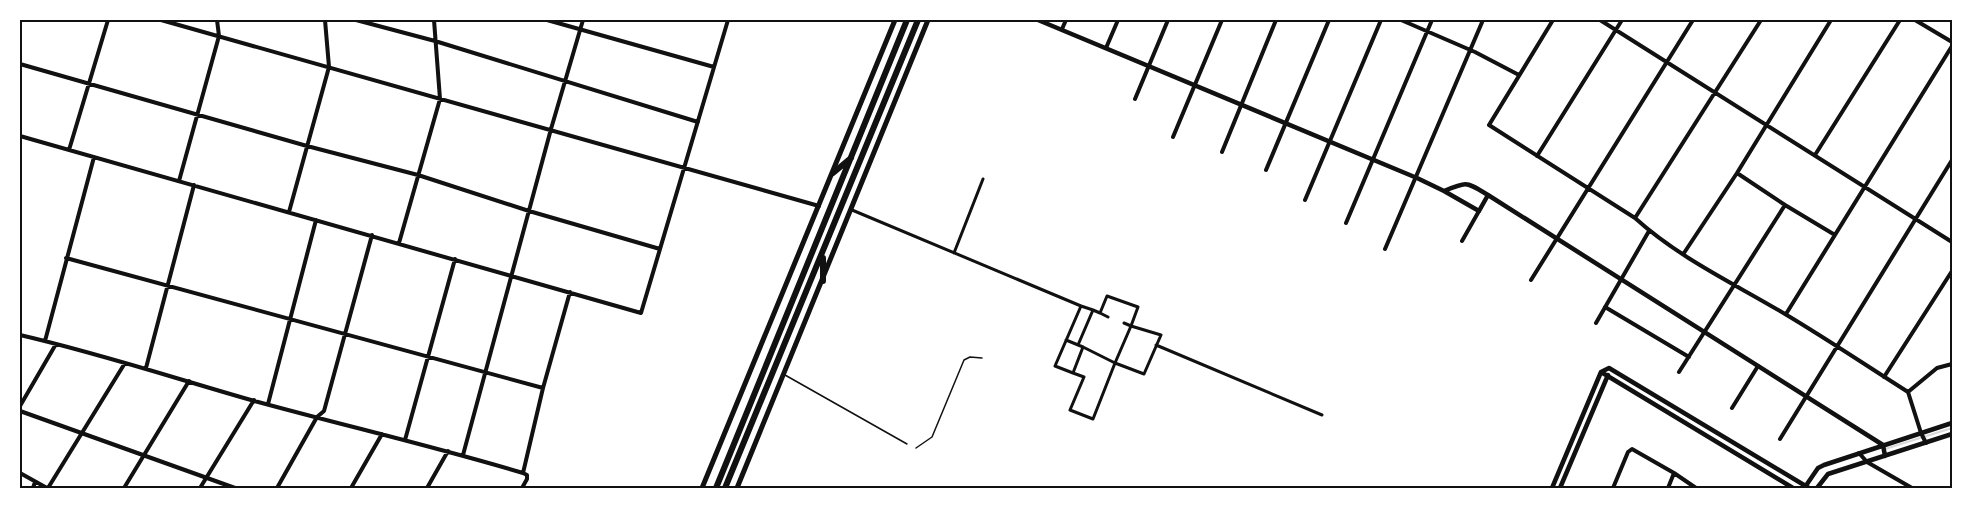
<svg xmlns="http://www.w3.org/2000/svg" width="1972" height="508" viewBox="0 0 1972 508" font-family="'Archivo Narrow',sans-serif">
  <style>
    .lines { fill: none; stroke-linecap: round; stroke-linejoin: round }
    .stream { stroke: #d9d9d9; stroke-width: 2 }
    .service { stroke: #111; stroke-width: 1.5 }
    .pedestrian { stroke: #111; stroke-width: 3 }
    .minor { stroke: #111; stroke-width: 4 }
    .tertiary { stroke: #111; stroke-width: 4.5 }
    .primary { stroke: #111; stroke-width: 5 }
    .trunk { stroke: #111; stroke-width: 6 }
    .neatline { fill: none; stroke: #111; stroke-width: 2 }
  </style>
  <rect width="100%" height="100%" fill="#fff"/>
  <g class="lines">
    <!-- stream -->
    <path class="stream" d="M1885,449L1952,428"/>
    <!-- service -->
    <path class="service" d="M785,375L907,444
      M916,448L932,437L964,360L970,357L982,358"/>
    <!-- pedestrian -->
    <path class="pedestrian" d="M852,210L1081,306L1055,366L1073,373L1083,347L1066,340
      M954,253L983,179
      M1093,310L1100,313L1107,296L1138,307L1131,326L1124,323
      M1100,313L1108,317
      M1131,326L1161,335L1144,374L1115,363Z
      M1078,345L1093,310L1081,306
      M1156,345L1322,415
      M1073,373L1084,377L1070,410L1093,419L1115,363L1083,347"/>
    <!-- minor -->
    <path class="minor" d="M161,20L819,206
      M356,20L435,41L698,122
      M547,20L714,67
      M1401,20L1475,52L1519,75
      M1553,20L1489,125L1635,218C1679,258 1735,284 1785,314C1827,339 1867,366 1908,392
      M1600,20L1952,242
      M1915,20L1952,42
      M1062,29L1066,20
      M1106,48L1118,20
      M20,64L307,146L418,175L529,211L660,249
      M1135,99L1168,20
      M20,136L641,313L728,20
      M1173,137L1222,20
      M69,150L108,20
      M1222,152L1276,20
      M1815,155L1900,20
      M1537,156L1622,20
      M1266,170L1329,20
      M1737,173L1785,205L1835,235
      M179,181L219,36L217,20
      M1305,200L1381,20
      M289,212L329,67L325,20
      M1635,218L1761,20
      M1346,223L1432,20
      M1462,241L1479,211
      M399,243L440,99L434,20
      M1385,249L1483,20
      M1684,253L1737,173L1831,20
      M66,258L543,388
      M1531,280L1693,20
      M1605,307L1689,357
      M1786,314L1952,46
      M1596,323L1649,231
      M20,335C98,353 174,378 251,400C342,425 433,446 523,473
      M45,341L94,157
      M146,368L194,185
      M1679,372L1785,205
      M1884,377L1952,271
      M268,404L316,220
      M20,406L56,344
      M1732,408L1758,366
      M1780,439L1952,160
      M405,440L455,259
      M1926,443L1921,433L1908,392L1937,368L1952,364
      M1859,453L1867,462L1912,488
      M463,455L551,129L583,20
      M20,473L47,488
      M523,473L543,388L570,292
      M33,488L35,482
      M48,488L125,363
      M124,488L189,381
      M200,488L254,400
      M277,488L317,417L324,411L372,235
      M351,488L382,434
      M427,488L448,451
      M522,488L527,479V475L523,473
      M1613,488L1628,452L1632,449L1674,473L1696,488
      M1668,488L1674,473"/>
    <!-- tertiary -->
    <path class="tertiary" d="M1038,20L1417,178L1444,191L1479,211L1488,195
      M1444,191C1468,181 1466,182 1488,195L1883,445L1885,456
      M1601,372L1793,488
      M20,411L235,488
      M1805,487L1818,468L1824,465L1952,423
      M1552,488L1601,372L1609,368L1809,488
      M1560,488L1608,375
      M1817,488L1828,474L1952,434"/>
    <!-- primary -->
    <path class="primary" d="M702,488L895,20
      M737,488L928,20"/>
    <!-- trunk -->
    <path class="trunk" d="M833,173L851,158
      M823,258V281
      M716,488L907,20
      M725,488L918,20"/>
  </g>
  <!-- border -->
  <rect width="1972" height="508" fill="none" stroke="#ffffff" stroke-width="42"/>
  <rect x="21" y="21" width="1930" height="466" class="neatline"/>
</svg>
